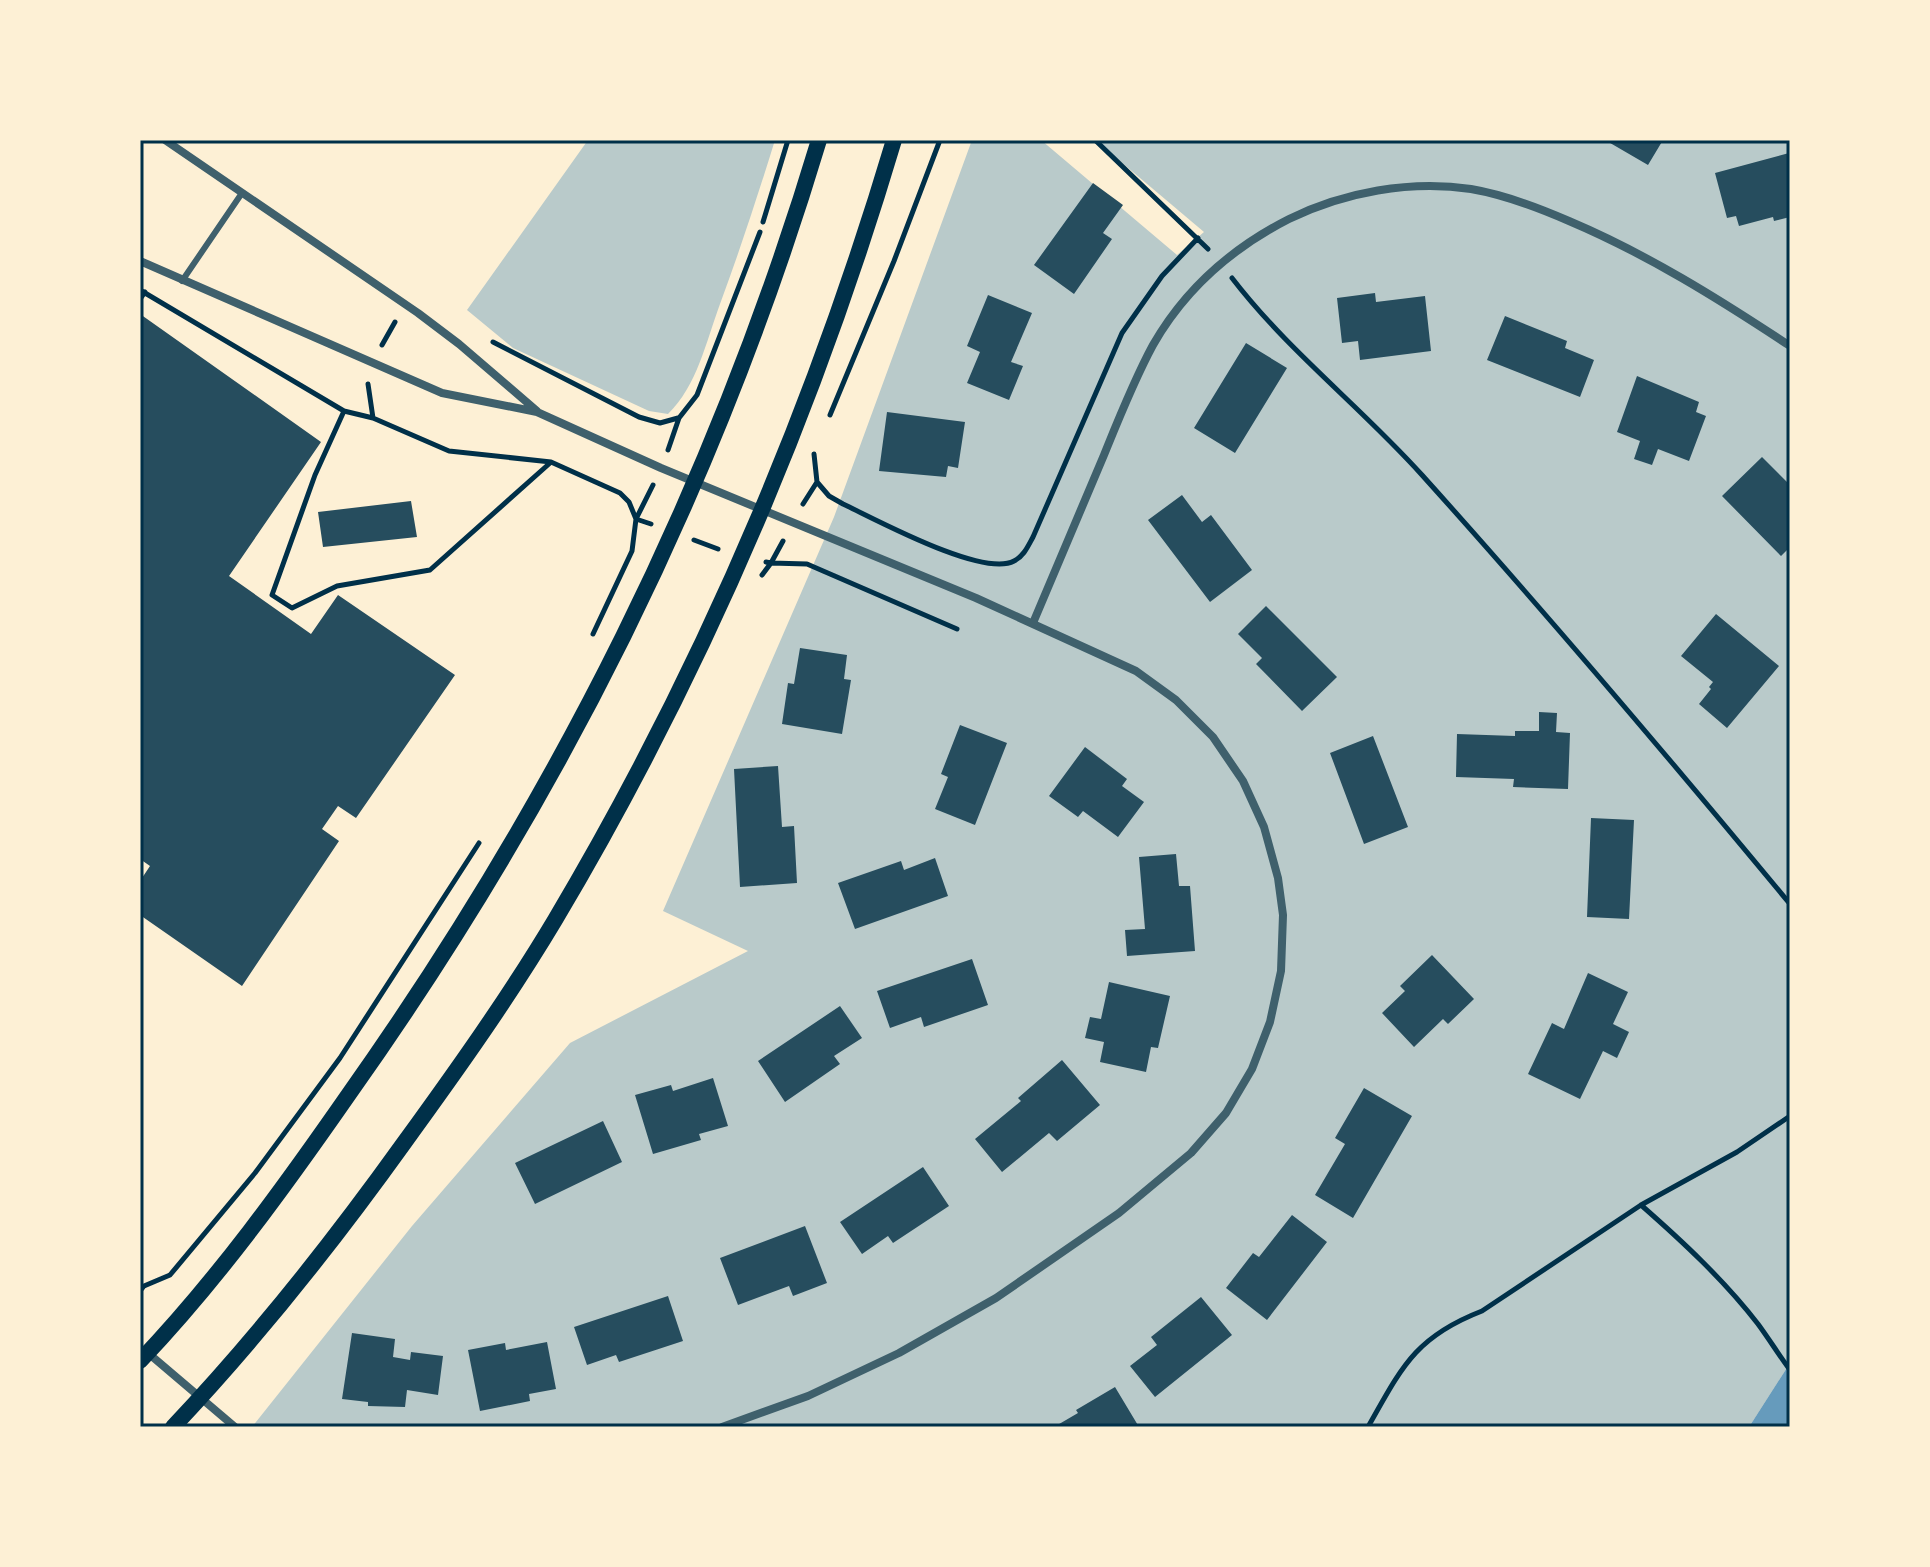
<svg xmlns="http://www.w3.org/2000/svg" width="1930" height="1567" viewBox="0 0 1930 1567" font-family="Rubik,sans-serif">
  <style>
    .green { fill: #b9caca }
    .water { fill: #669bbc }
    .building { fill: #264d5e }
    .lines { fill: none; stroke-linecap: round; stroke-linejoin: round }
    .path { stroke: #003049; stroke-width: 5 }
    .service { stroke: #3f606c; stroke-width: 6 }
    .minor { stroke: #3f606c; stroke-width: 8 }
    .secondary { stroke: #003049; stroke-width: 16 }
    .neatline { fill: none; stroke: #003049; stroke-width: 3 }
  </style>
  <rect width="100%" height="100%" fill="#fdf0d5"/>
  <!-- green -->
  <path class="green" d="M588,140H775C758,195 740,250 720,304C706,342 697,386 668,414L649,411L513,348L467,310Z
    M972,140H1041L1177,255L1204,232L1095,140H1790V1363L1749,1427H252L412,1226L570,1043L748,951L663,911L834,517Z"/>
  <!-- water -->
  <path class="water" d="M1790,1363V1427H1749Z"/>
  <!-- building -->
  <path class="building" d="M1605,140H1663L1648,165Z
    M1789,153L1790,217L1774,221L1773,217L1739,226L1736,216L1727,218L1715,173Z
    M1093,183L1123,205L1103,233L1112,239L1074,294L1034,265Z
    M1375,293L1376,302L1425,296L1431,351L1360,360L1358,341L1342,343L1337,298Z
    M988,295L1032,313L1011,362L1023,366L1009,400L967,383L980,352L967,346Z
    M140,314L321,442L229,576L311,634L338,595L455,675L356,818L338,806L322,829L339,841L242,986L140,915V881L150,866L140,859Z
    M1505,316L1567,341L1565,348L1594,360L1580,397L1487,360Z
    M1246,343L1287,368L1235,453L1194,428Z
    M1637,376L1699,402L1696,412L1706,416L1689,461L1658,449L1652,465L1634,459L1640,441L1617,432Z
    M887,412L965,422L958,468L948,466L946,477L879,471Z
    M1762,457L1790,485V547L1781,556L1722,496Z
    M1182,495L1202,522L1211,515L1252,570L1210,602L1148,520Z
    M411,501L417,537L323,547L318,512Z
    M1266,606L1337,677L1302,711L1256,664L1262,658L1238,634Z
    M1716,614L1779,666L1727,728L1699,704L1711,689L1709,687L1713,682L1681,656Z
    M800,648L847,655L844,679L851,680L842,734L782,724L788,683L794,684Z
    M1539,712L1557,713L1556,732L1570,733L1568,789L1513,787L1514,779L1456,777L1457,734L1515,736V731H1539Z
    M960,725L1007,743L975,825L935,809L948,777L941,774Z
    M1373,736L1408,827L1364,844L1330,753Z
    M1085,747L1127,779L1122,786L1144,802L1118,837L1083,811L1078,817L1049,796Z
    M778,766L782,827L794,826L797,883L740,887L734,769Z
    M1591,818L1634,820L1629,919L1587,917Z
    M1176,854L1179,886H1190L1195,951L1127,956L1125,930L1145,929L1139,857Z
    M935,858L948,896L855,929L838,883L901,861L904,870Z
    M1432,955L1474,999L1448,1024L1443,1019L1414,1047L1382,1013L1405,991L1400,986Z
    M972,959L988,1005L924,1027L921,1017L890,1028L877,991Z
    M1588,973L1628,992L1613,1024L1629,1032L1617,1058L1603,1051L1580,1099L1528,1074L1552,1023L1564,1029Z
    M1109,982L1170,996L1158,1048L1151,1047L1146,1072L1100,1062L1104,1042L1085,1038L1090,1017L1101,1019Z
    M840,1006L862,1038L834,1056L840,1064L785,1102L758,1061Z
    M1062,1060L1100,1105L1057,1141L1049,1133L1002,1172L975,1139L1021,1101L1018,1098Z
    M713,1078L728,1126L699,1134L701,1140L653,1154L635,1095L671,1085L673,1091Z
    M1364,1088L1412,1116L1353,1218L1315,1195L1345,1144L1335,1138Z
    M603,1121L622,1162L535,1204L515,1163Z
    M923,1167L949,1206L893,1243L888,1236L862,1254L840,1222Z
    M1292,1215L1327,1242L1267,1320L1226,1288L1253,1253L1259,1257Z
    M805,1226L827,1283L793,1296L789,1286L738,1305L720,1258Z
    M668,1296L683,1341L619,1362L616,1355L587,1365L574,1327Z
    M1201,1297L1232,1335L1155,1397L1130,1366L1157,1345L1151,1337Z
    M352,1333L395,1339L393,1357L410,1360L411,1352L443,1356L438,1395L407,1390L405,1407L368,1406V1402L342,1399Z
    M547,1342L556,1389L529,1394L530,1401L480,1411L468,1350L505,1343L506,1350Z
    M1115,1387L1139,1427H1054L1078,1413L1076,1410Z"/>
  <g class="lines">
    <!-- path -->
    <path class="path" d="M1095,140L1208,249
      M763,222L788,140
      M1232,278C1288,351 1361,407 1422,475C1548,615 1670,759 1790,904
      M140,290L344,411L373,418L449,451L551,462L620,493L629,502L636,519L651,524
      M140,299L145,292
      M493,342L639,417L660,423L678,418
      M382,345L395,322
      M368,384L373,418
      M344,411L315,475L272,595L292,608L337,586L430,570L550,463
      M830,415L894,261L940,140
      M668,450L679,418L697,395L760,232
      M817,482L829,496L843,504C875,519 983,578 1014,561C1024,556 1028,546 1033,537L1122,333L1162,276L1198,238
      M803,504L817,482L814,454
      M694,540L718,549
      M766,562L771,563L783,541
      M762,575L771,563L807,564L957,629
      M593,634L632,551L636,519L653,485
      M1641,1205C1682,1241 1724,1280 1758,1324C1769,1339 1779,1355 1790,1370
      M140,1291L144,1286L170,1275L255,1173L340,1058L479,843
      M1368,1427C1402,1367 1415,1337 1482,1311L1641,1205L1737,1152L1790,1116"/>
    <!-- service -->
    <path class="service" d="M182,281L242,193"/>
    <!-- minor -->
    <path class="minor" d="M165,140L418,313L459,344L537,411
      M140,261L442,393L537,412L661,468L976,598L1136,671L1176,700L1213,737L1243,781L1264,827L1278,878L1283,915L1281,971L1270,1022L1252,1069L1226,1113L1191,1153L1119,1213L996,1298L899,1353L808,1396L722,1427
      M1033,623C1057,567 1080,511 1104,455C1119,418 1134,380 1153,345C1185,289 1232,248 1289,219C1344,192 1410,180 1471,189C1506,195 1537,207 1569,221C1647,254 1719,299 1790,346
      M148,1353L235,1427"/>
    <!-- secondary -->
    <path class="secondary" d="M140,1361C218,1279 285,1186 349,1094C558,799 715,486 819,140
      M173,1427C257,1338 333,1242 404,1143C457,1070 509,997 555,920C700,676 813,412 894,140"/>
  </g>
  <!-- border -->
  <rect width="1930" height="1567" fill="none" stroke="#fdf0d5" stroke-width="284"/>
  <rect x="142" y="142" width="1646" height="1283" class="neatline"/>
</svg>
